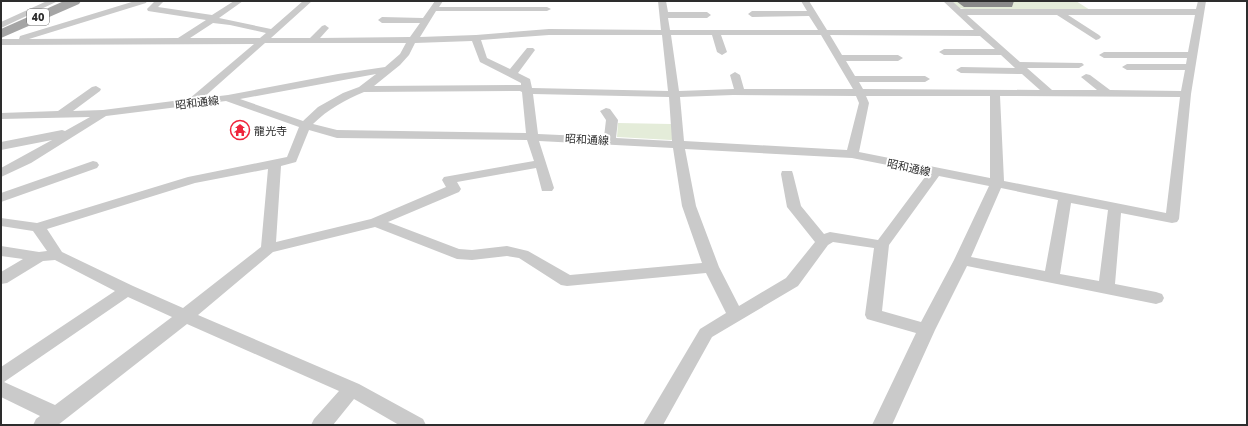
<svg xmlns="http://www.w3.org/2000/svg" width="1248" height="426" viewBox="0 0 1248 426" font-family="'Golos Text','Noto Sans JP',sans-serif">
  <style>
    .green { fill: #e4ecd9 }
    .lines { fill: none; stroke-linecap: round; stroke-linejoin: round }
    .minor { fill: #cacaca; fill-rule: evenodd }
    .primary { fill: #a5a5a5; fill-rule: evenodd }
    .wall { fill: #8a8a8a }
    .labels { text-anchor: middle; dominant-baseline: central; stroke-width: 4; stroke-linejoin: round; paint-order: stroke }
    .shield { fill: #fff; stroke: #6c6c6c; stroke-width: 1 }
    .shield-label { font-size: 10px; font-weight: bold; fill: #2d2d2d }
    .street-label { font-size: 11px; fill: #2d2d2d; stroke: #fff }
    .poi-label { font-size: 11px; fill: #2d2d2d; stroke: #fff; text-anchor: start }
  </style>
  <rect width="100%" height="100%" fill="#fff"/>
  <!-- green -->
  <path class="green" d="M951,1H1076L1090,10L965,9L959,8Z
    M618,123L671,124L675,139L671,140L617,137Z"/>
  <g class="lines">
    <!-- minor -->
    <path class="minor" d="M47,1H58L1,28V22Z
      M135,1H147L146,3L29,39L178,38L206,20L148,11L147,9L155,1H164L158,7L212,15L234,1H243L219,18L271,29L303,1H312L271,38H310L322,26L325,25L329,28L320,38L410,37L420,23H382L378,20L382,17L423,18L435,1H443L439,7H547L551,9L547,11H436L420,37L476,35L549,29L661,30L658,1H666L668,12H707L711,15L707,18H668L670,30H818L809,16L752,17L748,14L752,11H807L801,1H809L827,30H974L943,1H952L961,9H1196L1198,1H1206L1191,94L1179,219L1177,222L1172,223L1121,213L1115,284L1156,292L1162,294L1164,298L1162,302L1156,304L967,266L935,330L892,425H872L916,333L867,319L865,315L874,248L833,242L828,245L798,286L712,337L663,425H643L700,329L726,313L706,273L567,286L561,285L519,258L507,256L472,260L457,259L375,227L273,252L198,315L359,384L423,419L426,425H399L354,399L333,425H311L314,419L339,391L187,324L58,425H33L36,419L40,416L1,397V367L115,291L55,260L43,261L7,283L1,284V272L23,259L1,256V246L39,252L47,251L33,231L1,226V218L37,223L188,177L287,157L299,127L226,101L106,116L31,163L1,177V168L52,140L1,150V142L62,130L65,131L90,117L1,119V113L58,111L92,87L96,86L101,89L100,91L73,111L103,110L189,99L254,44L1,45V39H19L20,36ZM967,15H1057L1096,40L1099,39L1101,37L1099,35L1068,15H1195L1188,52H1104L1099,55L1104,58H1187L1186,64H1127L1122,67L1127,70H1185L1181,91L1110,90L1090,75L1086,74L1081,77L1097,90H1052L1027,68H1079L1084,65L1082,63L1020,62ZM213,23L230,25L266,33L260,38H190ZM549,35H662L668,91L532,88L530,79L518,73L535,50L533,48H527L510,69L487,58L481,40ZM671,35H712L717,52L722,55L727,52L721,35H821L853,89H744L740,75L735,72L730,75L734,89L679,91ZM830,35L980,36L995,49H944L939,52L944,55H1001L1015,68L961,67L956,70L961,73L1022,74L1040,90L863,89L859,82H925L930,79L925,76H855L846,61H898L903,58L898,55H842ZM472,41L480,62L521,83V85L374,86L400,65L409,55L415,43ZM265,43H406L400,54L385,67L338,74L228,95L203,98ZM376,74L359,87L343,93L318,107L303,121L240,99ZM520,91L522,92L526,133L337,130L313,124C328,109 345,100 364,92ZM533,94L669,97L672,141L616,138L618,120L610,109L606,108L600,111L606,120L604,137L538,134ZM733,95L856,96L859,103L847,150L684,141L680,97ZM866,96H990V178L859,152L869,103ZM1000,96L1180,97L1166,213L1004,181ZM309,130L337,138L527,140L534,161L444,177L442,180L446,187L371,219L276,242L281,166L296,162ZM539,141L673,148L682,206L702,263L570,275L528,251L507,246L472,250L459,249L388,222L459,192L461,189L457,182L536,168L542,191H552L554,188ZM685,149L852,158L928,173L878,240L830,232L824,234L801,206L793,174L792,171H782L781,174L787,207L815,242L786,278L739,306L719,267L696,206ZM268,169L261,247L183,308L133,286L62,252L47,229L195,183ZM939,176L989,186L954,260L921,322L882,311L889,245ZM1001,188L1058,200L1045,271L971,257ZM1071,203L1108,210L1099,281L1060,274ZM128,297L172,317L55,405L4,382Z
      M93,161L97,162L99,165L97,168L1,202V193Z"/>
    <!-- primary -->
    <path class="primary" d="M64,1H81L79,4L1,38V29Z"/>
  </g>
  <!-- wall -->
  <path class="wall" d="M956,1H1014L1012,7H964Z"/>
  <!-- icons -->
  <defs>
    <symbol id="temple-ring" viewBox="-11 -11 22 22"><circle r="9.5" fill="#fff" stroke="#ef243c" stroke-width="1.5"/><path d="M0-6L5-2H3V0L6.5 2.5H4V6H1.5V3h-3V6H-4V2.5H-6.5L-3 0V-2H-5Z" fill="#ef243c"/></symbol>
  </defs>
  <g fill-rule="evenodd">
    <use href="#temple-ring" x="229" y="119" width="22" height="22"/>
  </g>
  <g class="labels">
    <!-- shield labels -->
    <rect class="shield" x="27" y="9" width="22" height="16" rx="3"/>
    <g class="shield-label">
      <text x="38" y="17">40</text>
    </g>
    <!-- street labels -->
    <g class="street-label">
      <text transform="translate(197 102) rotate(-7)">昭和通線</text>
      <text transform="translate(587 139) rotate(3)">昭和通線</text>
      <text transform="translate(909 167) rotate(12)">昭和通線</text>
    </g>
    <!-- poi labels -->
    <g class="poi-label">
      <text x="254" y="130">龍光寺</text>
    </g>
  </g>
  <!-- border -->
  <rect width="1248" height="426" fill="none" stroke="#2d2d2d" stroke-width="4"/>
</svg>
